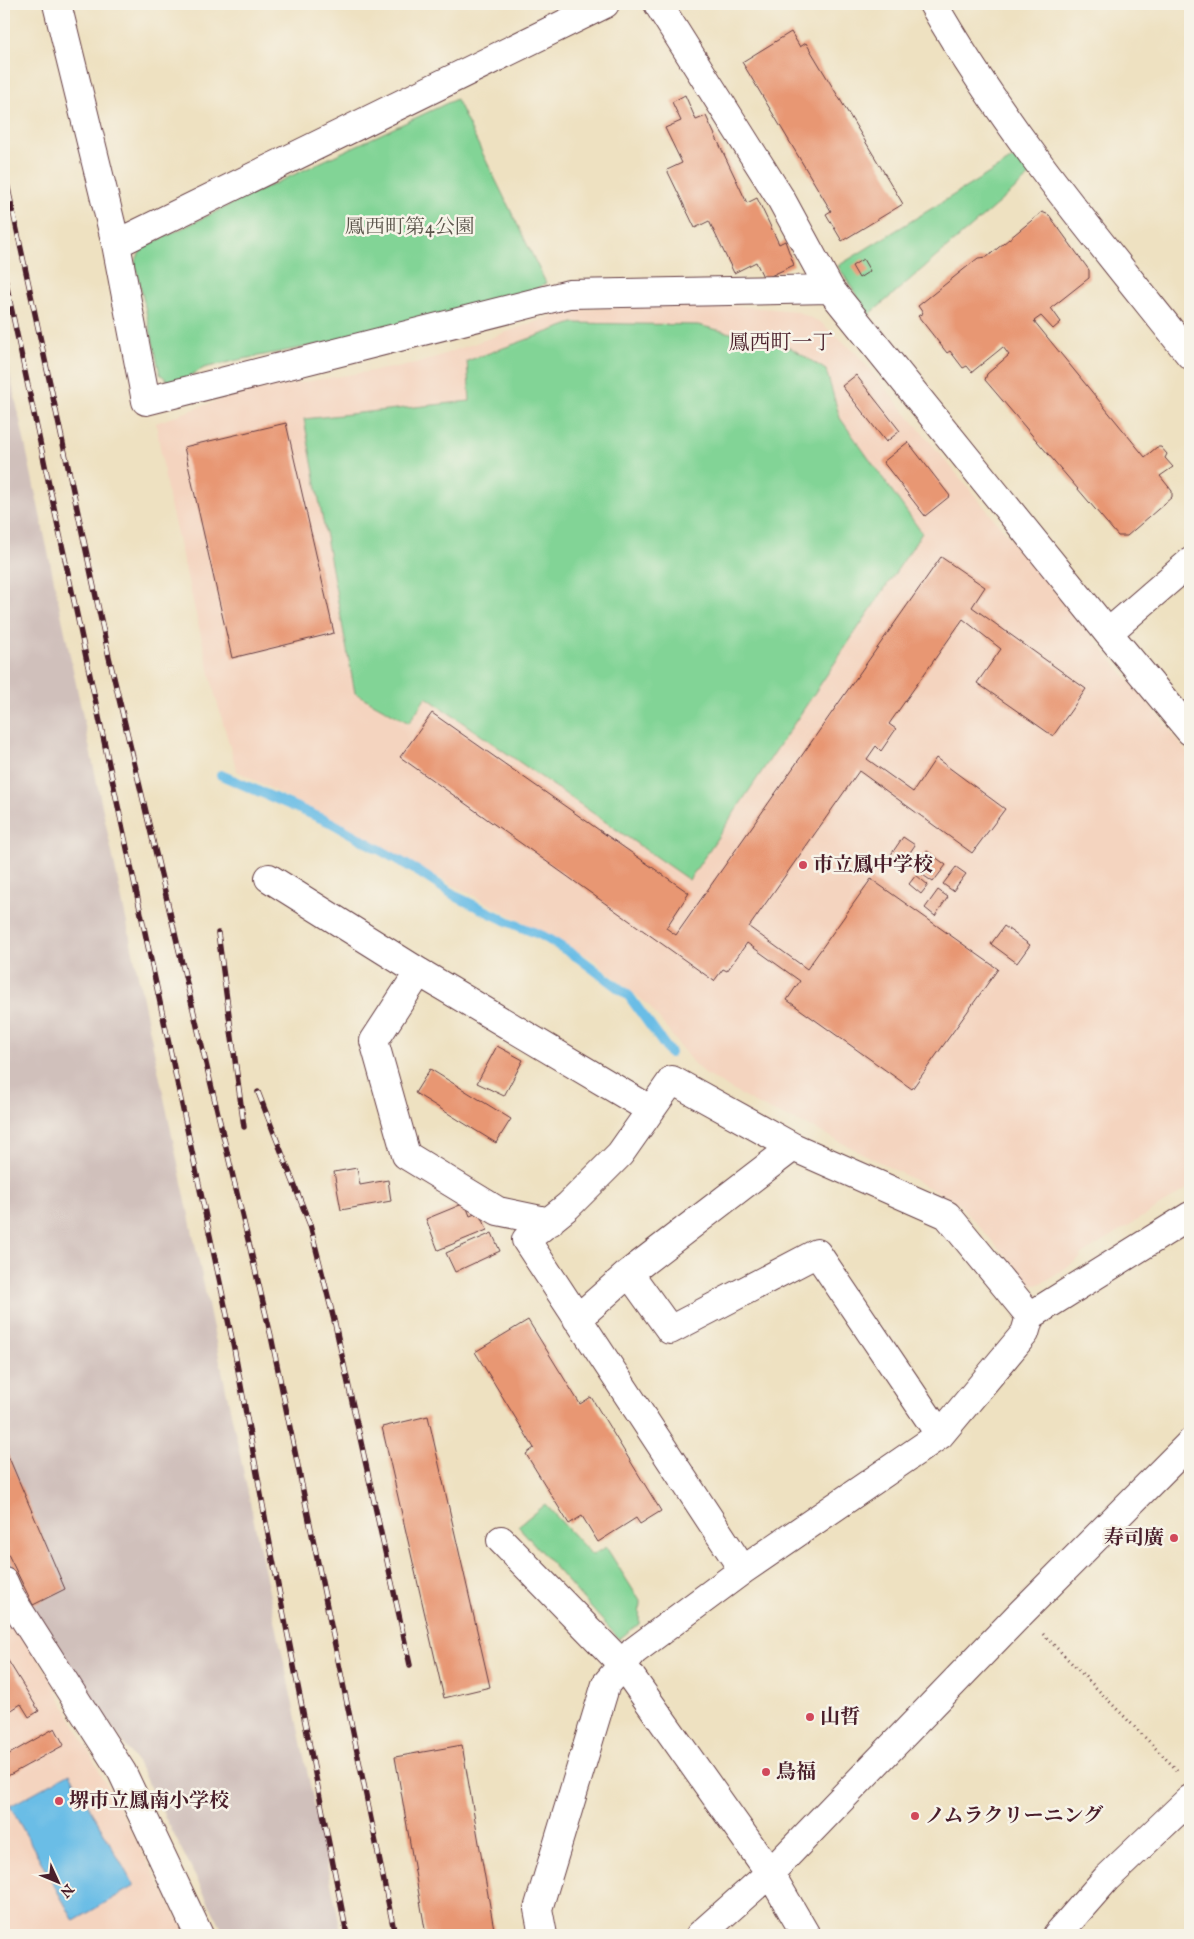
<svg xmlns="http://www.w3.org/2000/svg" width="1194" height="1939" viewBox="0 0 1194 1939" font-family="'IM FELL English','Noto Serif JP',serif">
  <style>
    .built { fill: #f4d4bf }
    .industrial { fill: #d0c0bb }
    .green { fill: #82d496; stroke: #667a60 }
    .water { fill: #6abde6; stroke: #5a6e88 }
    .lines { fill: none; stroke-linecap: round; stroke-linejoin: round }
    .stream { stroke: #6abde6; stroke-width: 10 }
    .building { fill: #e89773 }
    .minor-casing { stroke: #633c42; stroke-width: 30 }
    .path { stroke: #633c42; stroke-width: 3; stroke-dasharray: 1 4; stroke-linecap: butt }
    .minor { stroke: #fff; stroke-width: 28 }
    .rail-casing { stroke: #4a1f2b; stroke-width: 5.5 }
    .rail { stroke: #f7f3e8; stroke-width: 4; stroke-dasharray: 11; stroke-linecap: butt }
    .poi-dot { fill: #d1495b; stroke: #f7f3e8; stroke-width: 2 }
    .labels { text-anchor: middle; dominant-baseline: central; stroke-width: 5; stroke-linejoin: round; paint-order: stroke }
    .park-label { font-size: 20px; fill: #5b554b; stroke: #f7f3e8 }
    .poi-label { font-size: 20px; font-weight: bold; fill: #4a1f2b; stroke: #f7f3e8; text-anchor: start }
    .neighbourhood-label { font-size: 21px; fill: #4a1f2b; stroke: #f7f3e8 }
  </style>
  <rect width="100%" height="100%" fill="#f7f3e8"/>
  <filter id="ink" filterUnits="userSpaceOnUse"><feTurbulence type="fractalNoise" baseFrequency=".02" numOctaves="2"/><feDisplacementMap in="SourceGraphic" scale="10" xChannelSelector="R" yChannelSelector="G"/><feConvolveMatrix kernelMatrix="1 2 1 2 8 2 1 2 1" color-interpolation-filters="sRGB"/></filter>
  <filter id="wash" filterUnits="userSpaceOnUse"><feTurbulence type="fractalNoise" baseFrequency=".0096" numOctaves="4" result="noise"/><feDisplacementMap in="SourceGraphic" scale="20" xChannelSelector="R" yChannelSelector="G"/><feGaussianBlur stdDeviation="1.12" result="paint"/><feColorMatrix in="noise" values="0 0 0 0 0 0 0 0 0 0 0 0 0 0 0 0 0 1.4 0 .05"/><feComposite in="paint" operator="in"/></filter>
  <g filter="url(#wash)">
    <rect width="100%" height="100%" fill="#eee1c1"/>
    <!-- built -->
    <path class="built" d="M703,303L796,311L820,322L856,353L1171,731L1190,757V1187L1080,1256L1081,1258L1044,1282L1036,1285L1031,1284L957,1202L813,1128L758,1105L705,1074L693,1063L649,1006L593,959L237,771L215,695L168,496L156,423L241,392L416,364L569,310Z
      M4,1611L43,1666L187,1935H4Z"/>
    <!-- industrial -->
    <path class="industrial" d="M4,345L342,1935H225L138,1764L30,1610L4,1555Z"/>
    <!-- green -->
    <path class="green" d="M456,99L546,283L521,299L327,343L238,360L204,368L177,383L172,384L160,374L135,262L142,248L244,198Z
      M1017,156L1031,175L869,315L838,266Z
      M573,323L698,325L791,348L826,370L840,418L922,533L689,880L426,697L409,723L355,693L304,419L470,401L467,361Z
      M545,1504L592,1555L606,1547L640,1601L639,1624L619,1639L518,1526Z"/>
    <!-- water -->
    <path class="water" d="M70,1773L134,1886L74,1921L10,1806Z"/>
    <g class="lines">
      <!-- stream -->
      <path class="stream" d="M221,775L332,823L414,869L459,898L509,922L543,936L579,958L629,996L670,1053"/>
    </g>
    <g id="blocks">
      <!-- building -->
      <path class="building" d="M791,32L800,47L806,43L903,204L842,241L826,214L831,211L742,62Z
        M685,95L696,120L706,116L747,203L757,198L779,244L785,241L794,265L764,279L756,262L734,273L709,221L695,228L667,170L682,163L665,128L681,121L672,102Z
        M1042,212L1049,215L1089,270V278L1051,308L1061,322L1053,329L1041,316L1034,321L1145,457L1157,447H1161L1167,454L1165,458L1173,467L1160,476L1172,491V497L1127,536H1118L985,380L987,374L1009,355L1003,347L972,372L967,366L963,368L950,351L947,353L918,316L923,313L918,306L978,258L987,257Z
        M863,259L870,271L859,278L852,266Z
        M856,375L900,431L886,442L842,386Z
        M286,423L334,633L232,658L184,447Z
        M908,442L950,496L925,516L883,462Z
        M941,557L985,587L972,607L1086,689L1053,736L977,683L1001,649L963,619L889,724L896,729L881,751L876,746L867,759L913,792L936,758L1005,809L972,853L859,771L749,927L807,969L871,879L998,969L912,1089L787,1000L800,981L747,943L727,971L723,969L714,981L400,757L432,713L689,893L666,928L676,935Z
        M903,837L915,845L902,864L890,856Z
        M927,851L946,865L933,882L914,869Z
        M956,867L966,874L953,891L943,884Z
        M916,875L928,885L921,894L909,884Z
        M938,890L948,897L935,916L925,908Z
        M1004,926L1030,945L1017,963L991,944Z
        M497,1046L523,1060L504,1096L477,1083Z
        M430,1069L511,1119L496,1143L415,1093Z
        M357,1168L360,1185L388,1180L391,1201L341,1210L334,1172Z
        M465,1203L470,1216L480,1212L487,1230L438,1250L426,1219Z
        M492,1233L500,1251L455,1272L446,1253Z
        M528,1320L580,1404L591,1397L661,1511L640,1524L636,1518L598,1542L582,1516L569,1524L526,1454L534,1448L475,1352Z
        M428,1416L490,1687L444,1698L382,1427Z
        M4,1446L65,1589L33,1605L4,1546Z
        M4,1654L39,1711L29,1717L21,1704L10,1711L4,1701Z
        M55,1728L64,1745L4,1778V1757Z
        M462,1745L495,1935H426L395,1757Z"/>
    </g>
  </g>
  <g filter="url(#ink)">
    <use href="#blocks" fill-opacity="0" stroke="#633c42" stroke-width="1"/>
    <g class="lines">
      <defs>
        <path id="minor" d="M57,4L116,244L146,401L569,294L830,289
          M658,4L781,199L830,289L1108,633L1190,731
          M933,4C1005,130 1100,242 1190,355
          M116,244L605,4
          M1108,633L1190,562
          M269,878L419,972L651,1110
          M419,972L374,1041L406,1155L498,1211L550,1222
          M629,1273L670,1330L817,1253L940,1435
          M577,1319L629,1273L793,1147L947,1215L1030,1316
          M501,1540L622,1664L770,1873L806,1935
          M743,1570L526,1240L568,1206L620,1154L672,1080L793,1147
          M4,1582L11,1598L122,1772L199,1935
          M543,1935L538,1909L606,1684L634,1651L743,1570L940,1435L1025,1333L1030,1316L1190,1216
          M700,1935L770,1873L1022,1612L1190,1443
          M1057,1935L1106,1879L1190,1799"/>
      </defs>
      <!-- minor casing -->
      <use href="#minor" class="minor-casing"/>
      <!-- path -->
      <path class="path" d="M1043,1634L1177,1770"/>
      <!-- minor -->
      <use href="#minor" class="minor"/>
      <defs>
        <path id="rail" d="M4,170L109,657L271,1336L395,1935
          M4,274L234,1348L272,1555L347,1935
          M218,933L244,1127
          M258,1092L310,1225L335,1324L410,1665"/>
      </defs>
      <!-- rail casing -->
      <use href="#rail" class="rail-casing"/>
      <!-- rail -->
      <use href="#rail" class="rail"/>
    </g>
  </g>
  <!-- markers -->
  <g class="poi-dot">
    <circle cx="803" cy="865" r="5"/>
    <circle cx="1174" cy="1538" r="5"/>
    <circle cx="810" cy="1717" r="5"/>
    <circle cx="766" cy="1772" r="5"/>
    <circle cx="59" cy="1801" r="5"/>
    <circle cx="915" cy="1816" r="5"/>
  </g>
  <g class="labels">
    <!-- park labels -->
    <g class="park-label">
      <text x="410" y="227">鳳西町第4公園</text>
    </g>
    <!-- poi labels -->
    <g class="poi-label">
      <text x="813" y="865">市立鳳中学校</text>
      <text x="1164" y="1538" text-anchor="end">寿司廣</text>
      <text x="820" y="1717">山哲</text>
      <text x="776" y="1772">鳥福</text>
      <text x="69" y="1801">堺市立鳳南小学校</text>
      <text x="925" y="1816">ノムラクリーニング</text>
    </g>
    <!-- neighbourhood labels -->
    <g class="neighbourhood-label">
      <text x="781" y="343">鳳西町一丁</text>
    </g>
  </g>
  <!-- margin -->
  <rect width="1194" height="1939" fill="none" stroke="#f7f3e8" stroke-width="20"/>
  <!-- north arrow -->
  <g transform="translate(58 1882) rotate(134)" stroke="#f7f3e8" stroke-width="4" paint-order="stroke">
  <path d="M0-4L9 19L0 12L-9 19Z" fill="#4a1f2b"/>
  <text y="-8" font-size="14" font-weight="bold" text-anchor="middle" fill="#4a1f2b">N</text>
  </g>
</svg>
